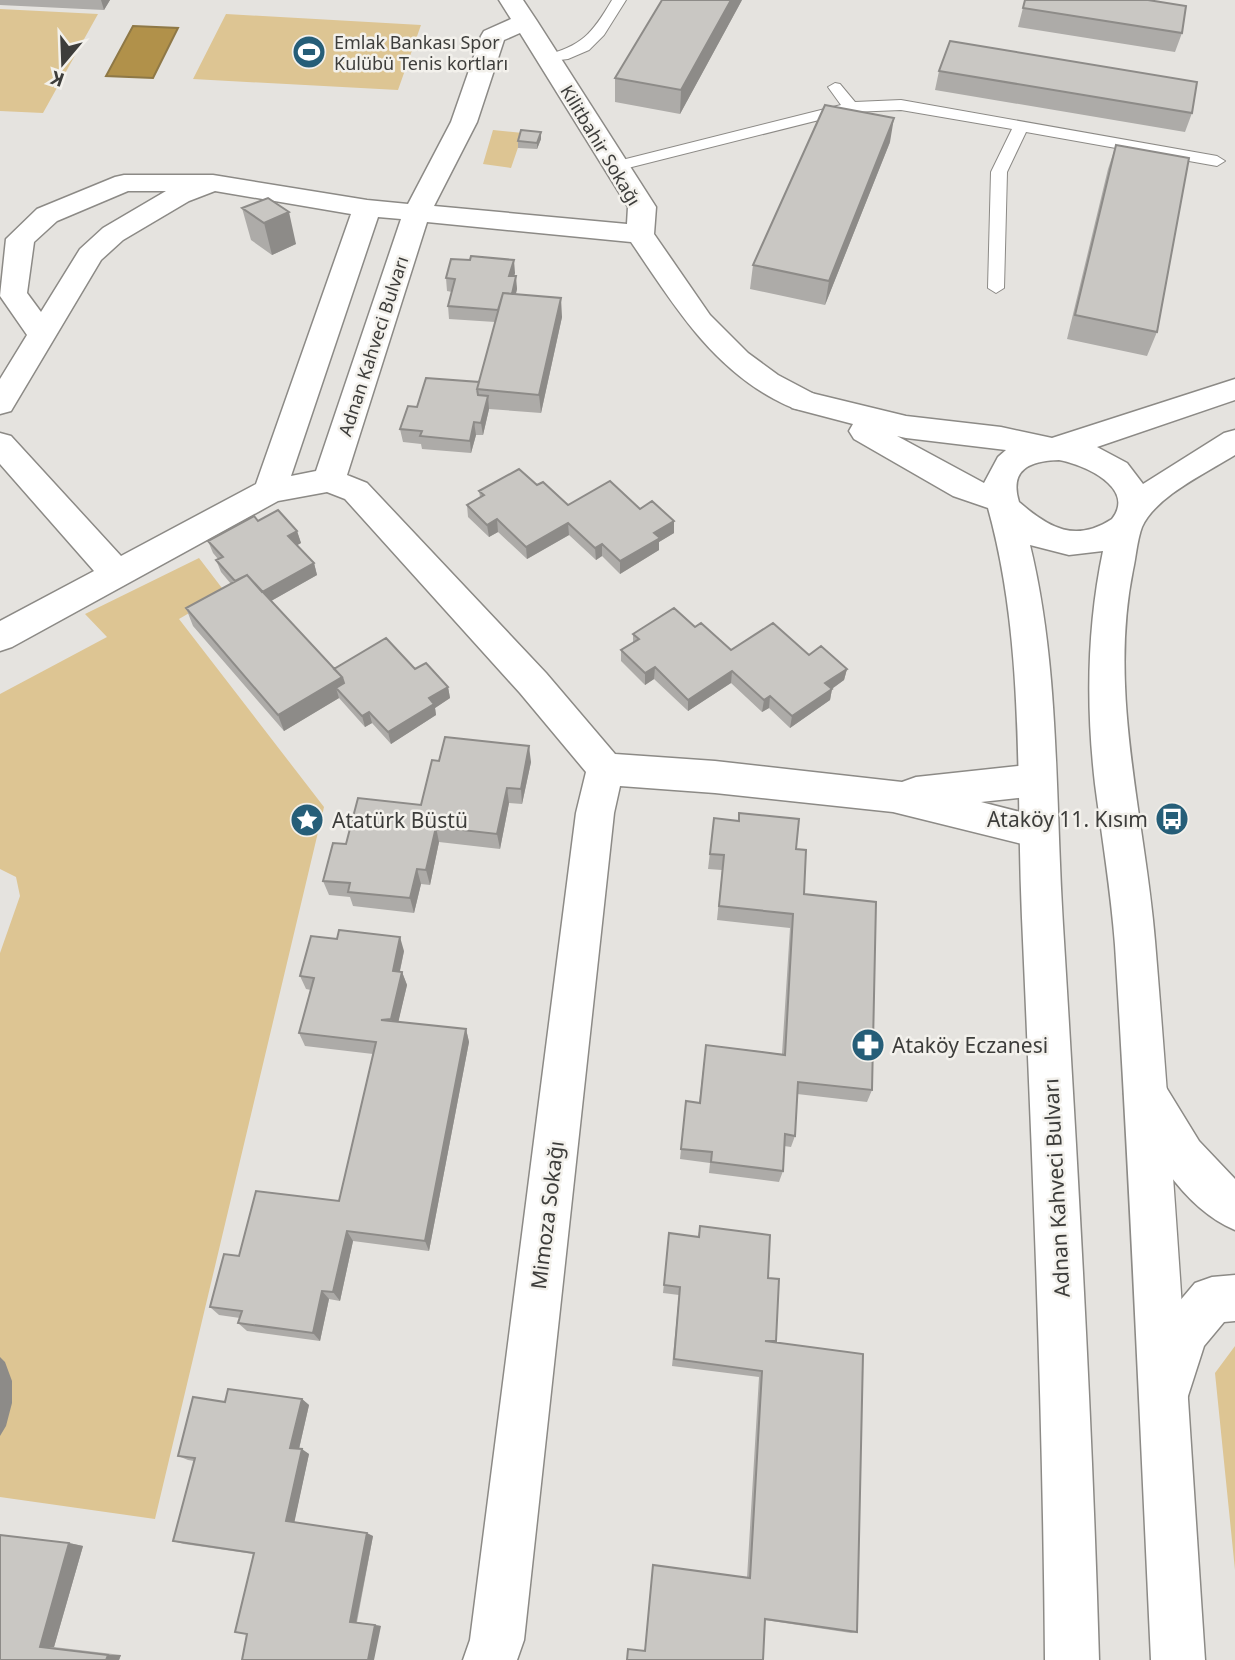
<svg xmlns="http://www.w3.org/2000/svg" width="1235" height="1660" viewBox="0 0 1235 1660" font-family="'Noto Sans',sans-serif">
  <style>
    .green { fill: #ddc593 }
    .water { fill: #b1914a; stroke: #8e7846; stroke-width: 2 }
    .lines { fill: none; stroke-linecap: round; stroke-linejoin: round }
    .lane-casing { stroke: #8c8a86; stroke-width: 2 }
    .street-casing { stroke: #8c8a86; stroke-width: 3 }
    .primary-casing { stroke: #8c8a86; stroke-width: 3 }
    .lane { fill: #fff; fill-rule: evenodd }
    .street { fill: #fff; fill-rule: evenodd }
    .primary { fill: #fff; fill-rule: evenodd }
    .wall { fill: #adaba8 }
    .shaded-wall { fill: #8d8b88 }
    .building { fill: #c9c7c3; stroke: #8d8b88; stroke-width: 2 }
    .labels { text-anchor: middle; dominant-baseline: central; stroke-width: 5; stroke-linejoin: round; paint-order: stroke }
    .far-poi-label { font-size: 18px; fill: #3d3d3b; stroke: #f3f1ec; text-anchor: start }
    .far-street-label { font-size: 18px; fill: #3d3d3b; stroke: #f3f1ec }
    .poi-label { font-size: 21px; fill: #3d3d3b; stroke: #f3f1ec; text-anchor: start }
    .street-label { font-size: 21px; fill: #3d3d3b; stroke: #f3f1ec }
  </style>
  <rect width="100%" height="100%" fill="#e5e3df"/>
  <!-- green -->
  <path class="green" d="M0,9L98,14L43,113L0,111Z
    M226,14L421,25L398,90L193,79Z
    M493,130L523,133L511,168L483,164Z
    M199,558L225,592L179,619L324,807L155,1519L0,1497V953L20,896L16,877L0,869V694L107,637L85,614Z
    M1235,1346V1570L1215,1373Z"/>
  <!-- water -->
  <path class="water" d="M133,26L178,28L153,78L106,76Z"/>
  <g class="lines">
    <defs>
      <path id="lane" d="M612,0H626L604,35L589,50L568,59L543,62L541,59L543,56C582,46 592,34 612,0Z
        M835,83L840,84L855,102L901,100L1217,156L1225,161L1217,166L1026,132L1007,172L1004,288L996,293L988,288L991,172L1012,129L901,110L851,112L616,171L608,166L610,163L841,105L828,87Z"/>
      <path id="street" d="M499,0H523L537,21L656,207L654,234L710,315L748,353L778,375L814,394L818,401L814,408C798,413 788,406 774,399C708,363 672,302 631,242L427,222L347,475L367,483L546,673L615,754L715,761L902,782L916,777L1036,764L1049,769L1055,780L1049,791L1036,796L981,802L1052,820L1057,832L1052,844L1038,848L893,812L715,793L620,786L614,813L524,1640L517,1660H463L470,1640L576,813L586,772L520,693L345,499L327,492L278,501L12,647L0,651V621L94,571L0,464V433L11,436L121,556L256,484L351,214L215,191L189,201L123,240L101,260L11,411L0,414V379L27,335L0,296L6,239L37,209L115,177L124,175H213L367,200L408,204L451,122L481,36L484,31L511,19ZM520,33L628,207L627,224L434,206L477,122L504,40ZM128,191H166L103,228L80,249L41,312L27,293L34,242L57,221ZM378,217L401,219L316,471L291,476Z
        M1146,1073L1161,1079L1199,1141L1235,1179V1230C1181,1207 1147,1145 1124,1094L1131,1079Z
        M1235,1275V1321L1224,1322L1204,1346L1187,1399L1170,1406L1153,1399L1146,1382L1167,1316L1195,1283L1212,1277Z"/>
      <path id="primary" d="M1235,379V400L1097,447L1127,463L1143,484L1224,433L1235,430V455C1206,473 1155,497 1142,527C1137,540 1136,557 1133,570C1108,694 1145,818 1155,941C1175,1180 1189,1420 1205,1660H1151C1140,1422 1130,1183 1115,945C1111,891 1102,838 1095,784C1086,706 1087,627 1103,551L1069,555L1030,545C1060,668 1055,799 1063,925C1078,1170 1092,1415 1099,1660H1045C1043,1412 1033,1165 1022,918C1016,781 1025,641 988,508L953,496L854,439L849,431L853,424L792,408L788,401L792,394L803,391L906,416L1001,427L1052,438ZM897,436L906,438L1006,450L998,457L984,483ZM1059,460C1082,464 1137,487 1112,519C1075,543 1049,528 1019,502C1009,469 1030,461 1059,460Z"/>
    </defs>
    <!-- lane casing -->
    <use href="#lane" class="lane-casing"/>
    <!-- street casing -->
    <use href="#street" class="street-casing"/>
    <!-- primary casing -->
    <use href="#primary" class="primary-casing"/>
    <!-- lane -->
    <use href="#lane" class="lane"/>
    <!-- street -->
    <use href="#street" class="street"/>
    <!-- primary -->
    <use href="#primary" class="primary"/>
  </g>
  <!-- wall -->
  <path class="wall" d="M0,0H110L104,10L0,5Z
    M742,0L680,114L615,102V78Z
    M1025,0L1182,33L1175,52L1018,27Z
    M939,71L1192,113L1185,132L935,90Z
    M541,132V139L537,149L518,148V141Z
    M890,142L825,305L750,289L753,265Z
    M1116,145L1157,332L1147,356L1067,339L1108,169Z
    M268,198L296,244L272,255L251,240L242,208Z
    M515,273L514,276L517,289L516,294L562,317L541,413L489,409L483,435H476L471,453L422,449L421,444L403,442L400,429L417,407L479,382L495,322L449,319L448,306L452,292L447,291L446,278Z
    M537,485L568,505L640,509L674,521V533L659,542V550L620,574L602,556L596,560L569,535L527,559L498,532L489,537L468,517L467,505L480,497L479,491Z
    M258,521L297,531L301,543L297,545L314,563L317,575L271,601L334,669H415L448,687L450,698L435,708L436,715L391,744L372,723L365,727L339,698L284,731L193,626L186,608L231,584L221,572L216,560L218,559L213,553L208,541Z
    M695,627L731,650L809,655L847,669L844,680L832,689L830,700L790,728L769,708L762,712L731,683L688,711L654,679L645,685L621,661V650L633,642V634Z
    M439,761L531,762L522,804L509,803L500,849L439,842L430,885L421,884L414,913L353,906L350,897L329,895L323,881L346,844L421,805Z
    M739,813L796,849L804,894L872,1090L867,1102L797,1094L795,1136L791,1147L784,1146L783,1171L779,1182L709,1173L710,1163L680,1159L686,1101L699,1103L706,1045L782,1054L790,928L717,920L722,870L708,869L714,818L738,821Z
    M404,951L400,971L402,972L407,985L398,1022L466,1029L469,1042L429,1251L353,1241L340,1301L329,1299L320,1341L247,1331L238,1323L240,1318L219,1315L210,1307L239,1256L339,1201L373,1054L305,1046L299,1033L311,990L306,989L300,976Z
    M700,1226L768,1278L776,1341L775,1343L857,1632L851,1633L765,1620L645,1651L653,1565L747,1578L759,1377L672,1366L679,1295L663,1293L669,1233L698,1237Z
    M302,1399L309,1405L299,1449L309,1454L294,1522L373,1536L357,1622L381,1626L247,1634L253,1554L184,1544L173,1541L194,1461L188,1460L178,1456L225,1402Z
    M69,1543L83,1546L54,1647L121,1655L119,1660H0Z"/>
  <!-- shaded-wall -->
  <path class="shaded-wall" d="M101,0H110L104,10Z
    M731,0H742L680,114L681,90Z
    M894,118L890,142L825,305L829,281Z
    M541,132V139L537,149V143Z
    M289,212L296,244L272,255L264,223Z
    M514,260L515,273L510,289L509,276Z
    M516,276L517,289L511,312L510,299Z
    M561,298L562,317L541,413L539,395Z
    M488,396L489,409L483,435L481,423Z
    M474,422L476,435L471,453L470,441Z
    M497,519L498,532L489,537L487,525Z
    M674,521V533L659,542V550L620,574V561L654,533Z
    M568,523L569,535L527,559L526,547Z
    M297,531L301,543L292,548L288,536Z
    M602,544V556L596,560L595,548Z
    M314,563L317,575L264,605L260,593Z
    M655,667L654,679L645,685V673Z
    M847,669L844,680L823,695L825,683Z
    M732,671L731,683L688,711V700Z
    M342,677L346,694L336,688L339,698L284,731L278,715Z
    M448,687L450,698L435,708L436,715L391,744L388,732L429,698Z
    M832,689L830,700L790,728L792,716Z
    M770,696L769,708L762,712L764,700Z
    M369,712L372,723L365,727L362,716Z
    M529,746L531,762L522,804L521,789Z
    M507,788L509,803L500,849L497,834Z
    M436,827L439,842L430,885L426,870Z
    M417,869L421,884L414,913L410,898Z
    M400,937L404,951L397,984L393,971Z
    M402,972L407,985L396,1032L391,1019Z
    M466,1029L469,1042L429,1251L425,1241Z
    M347,1231L353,1241L340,1301L333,1292Z
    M322,1291L329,1299L320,1341L313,1333Z
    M0,1357L5,1362L12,1381V1403L6,1426L0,1436Z
    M302,1399L309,1405L298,1453L290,1448Z
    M302,1449L309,1454L294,1524L286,1521Z
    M367,1533L373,1536L356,1623L350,1622Z
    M69,1543L83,1546L54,1647H40Z
    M375,1625L381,1626L374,1660H368Z
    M108,1655H121L119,1660H106Z"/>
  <!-- building -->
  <path class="building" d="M662,0H731L681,90L615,78Z
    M1025,0H1148L1186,6L1182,33L1023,8Z
    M950,41L1197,82L1192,113L939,71Z
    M825,105L894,118L829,281L753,265Z
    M521,130L541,132L537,143L518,141Z
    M1116,145L1189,158L1157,332L1075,315Z
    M268,198L289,212L264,223L242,208Z
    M471,256L514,260L509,276H516L512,294L503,293L498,310L448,306L455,279L446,278L451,259L470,260Z
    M503,293L561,298L539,395L477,389Z
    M426,378L479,382L477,389L478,395L488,396L481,423L474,422L470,441L420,436L422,431L400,429L408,406L417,407Z
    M519,469L537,485L543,482L568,505L610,481L640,509L652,501L674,521L654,533L660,538L620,561L602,544L595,548L568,523L526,547L497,519L487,525L467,505L484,495L479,491Z
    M278,510L297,531L288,536L314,563L262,592L247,575L235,581L216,560L223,557L208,541L254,516L258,521Z
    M247,575L342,677L278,715L186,608Z
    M674,608L695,627L701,623L731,650L773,623L809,655L821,646L847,669L825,683L832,689L792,716L770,696L764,700L732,671L688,700L655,667L645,673L621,650L639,639L633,634Z
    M386,638L415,669L426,663L448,687L429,698L434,704L388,732L369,712L362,716L336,688L344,683L342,677L334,669Z
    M445,737L529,746L521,789L507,788L497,834L436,827L426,870L417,869L410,898L348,892L350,883L323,881L333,843L346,844L358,798L421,805L432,760L439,761Z
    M739,813L799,819L796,849L806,850L804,894L876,902L872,1090L798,1082L795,1136L785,1134L783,1171L711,1162L712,1152L681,1149L686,1101L700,1103L706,1045L785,1055L793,914L719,906L724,855L710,854L714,818L739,821Z
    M339,930L400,937L393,971L402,972L391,1019L381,1020L466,1029L425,1241L347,1231L333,1292L322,1291L313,1333L238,1323L242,1311L210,1307L224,1254L239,1256L256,1191L339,1201L376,1042L299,1033L314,978L300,976L311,936L337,939Z
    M700,1226L770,1235L768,1278L779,1279L776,1341H765L863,1354L857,1632L765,1619L763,1660H627L628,1649L645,1651L653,1565L750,1578L762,1371L674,1359L680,1287L664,1285L669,1233L699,1237Z
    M228,1389L302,1399L290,1448L302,1449L286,1521L367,1533L350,1622L375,1625L368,1660H242L247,1634L235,1632L254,1553L173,1541L195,1458L178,1456L193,1397L225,1402Z
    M0,1535L69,1543L40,1647L108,1655L106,1660H0Z"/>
  <!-- icons -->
  <defs>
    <symbol id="stadium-disc" viewBox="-11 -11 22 22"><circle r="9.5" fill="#265e78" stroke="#f3f1ec"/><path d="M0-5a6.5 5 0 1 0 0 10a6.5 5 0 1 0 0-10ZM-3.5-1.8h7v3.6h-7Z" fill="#fff"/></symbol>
    <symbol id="bus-disc" viewBox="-11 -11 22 22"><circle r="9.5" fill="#265e78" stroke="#f3f1ec"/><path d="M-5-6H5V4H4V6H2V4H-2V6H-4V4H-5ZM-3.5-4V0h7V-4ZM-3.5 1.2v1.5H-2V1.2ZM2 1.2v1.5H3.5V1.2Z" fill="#fff"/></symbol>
    <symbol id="sight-disc" viewBox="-11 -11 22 22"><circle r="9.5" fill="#265e78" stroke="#f3f1ec"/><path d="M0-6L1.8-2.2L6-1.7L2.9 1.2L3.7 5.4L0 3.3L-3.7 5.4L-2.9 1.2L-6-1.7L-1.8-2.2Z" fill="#fff"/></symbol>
    <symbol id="pharmacy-disc" viewBox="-11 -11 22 22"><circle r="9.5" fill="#265e78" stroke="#f3f1ec"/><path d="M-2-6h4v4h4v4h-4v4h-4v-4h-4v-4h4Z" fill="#fff"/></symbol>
  </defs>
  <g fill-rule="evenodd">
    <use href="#stadium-disc" x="290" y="33" width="38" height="38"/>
    <use href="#bus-disc" x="1153" y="800" width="38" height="38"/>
    <use href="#sight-disc" x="288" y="801" width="38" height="38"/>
    <use href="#pharmacy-disc" x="849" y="1026" width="38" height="38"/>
  </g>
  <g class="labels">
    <!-- far-poi labels -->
    <g class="far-poi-label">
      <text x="334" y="42">Emlak Bankası Spor<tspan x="334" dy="21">Kulübü Tenis kortları</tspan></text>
    </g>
    <!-- far-street labels -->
    <g class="far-street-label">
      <text transform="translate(601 145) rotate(59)">Kilitbahir Sokağı</text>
      <text transform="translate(373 346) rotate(-72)">Adnan Kahveci Bulvarı</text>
    </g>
    <!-- poi labels -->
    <g class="poi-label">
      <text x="1148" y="819" text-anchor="end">Ataköy 11. Kısım</text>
      <text x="332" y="820">Atatürk Büstü</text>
      <text x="892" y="1045">Ataköy Eczanesi</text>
    </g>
    <!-- street labels -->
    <g class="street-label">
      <text transform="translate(1056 1188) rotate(-93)">Adnan Kahveci Bulvarı</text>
      <text transform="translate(547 1215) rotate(-83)">Mimoza Sokağı</text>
    </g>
  </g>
  <!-- north arrow -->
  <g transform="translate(63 63) rotate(199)" stroke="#f3f1ec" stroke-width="5" paint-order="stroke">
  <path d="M0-5L12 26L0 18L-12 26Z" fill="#3d3d3b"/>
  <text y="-10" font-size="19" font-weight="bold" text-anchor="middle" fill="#3d3d3b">K</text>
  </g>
</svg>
